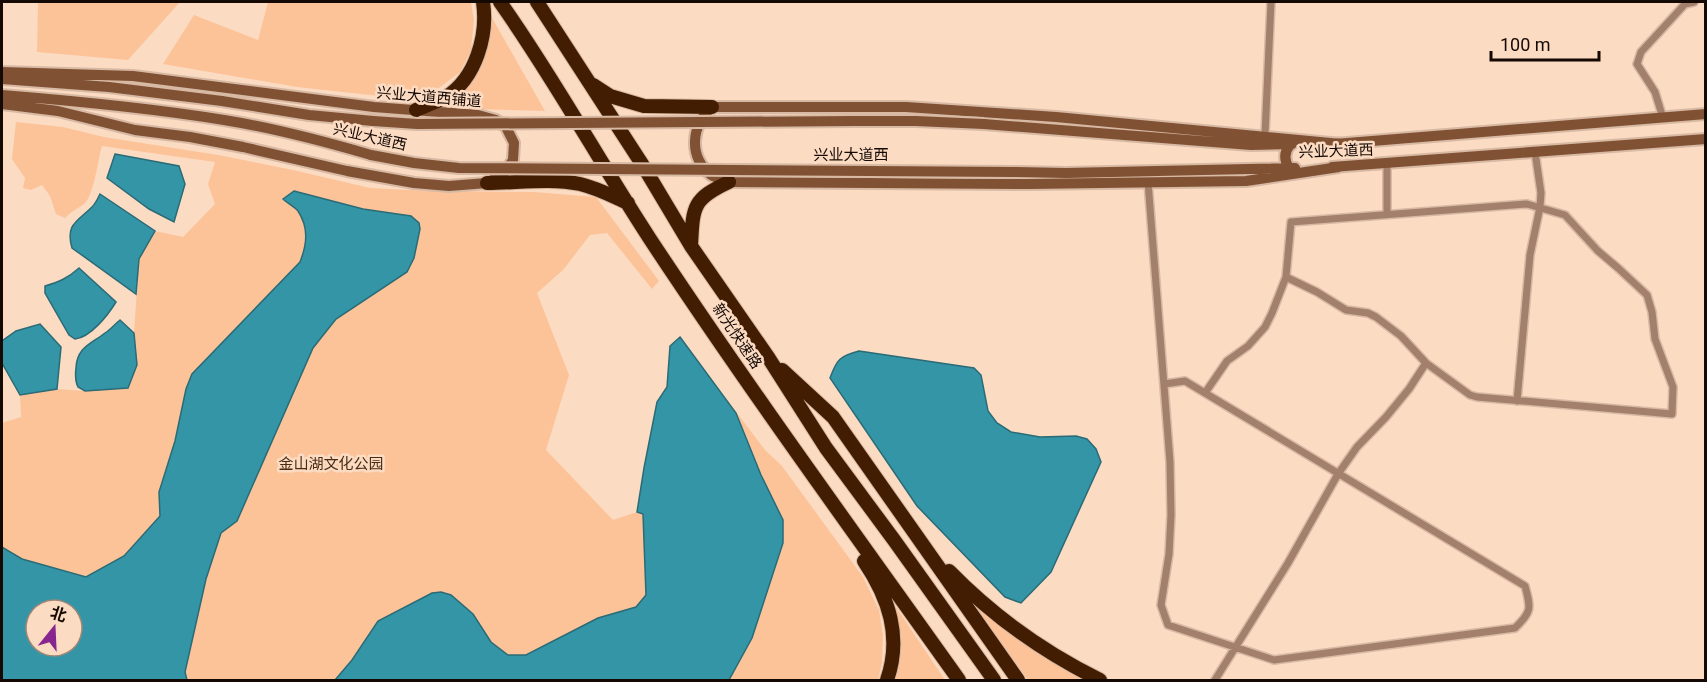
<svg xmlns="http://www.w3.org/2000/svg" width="1707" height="682" viewBox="0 0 1707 682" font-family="Roboto,'Noto Sans SC',sans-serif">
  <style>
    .green { fill: #fcc399; fill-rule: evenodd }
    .water { fill: #3495a7; stroke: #2a6b76; stroke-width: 1.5; fill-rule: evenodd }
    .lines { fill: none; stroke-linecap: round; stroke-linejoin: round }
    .street-casing { stroke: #d7b9a4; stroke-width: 10 }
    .secondary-casing { stroke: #d7b9a4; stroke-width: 14 }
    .highway-casing { stroke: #d7b9a4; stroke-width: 16 }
    .street { stroke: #a3806c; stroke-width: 7 }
    .secondary { stroke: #815133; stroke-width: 10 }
    .highway { stroke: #431d02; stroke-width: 14 }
    .secondary-bridge-casing { stroke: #d7b9a4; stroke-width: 14; stroke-linecap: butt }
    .secondary-bridge { stroke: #815133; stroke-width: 10 }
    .labels { text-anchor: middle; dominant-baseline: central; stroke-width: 5; stroke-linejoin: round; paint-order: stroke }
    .street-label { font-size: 15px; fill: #140903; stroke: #fcdbc3 }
    .park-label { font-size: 15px; fill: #4a2c13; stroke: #fcdbc3 }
  </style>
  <rect width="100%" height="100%" fill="#fcdbc3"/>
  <!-- green -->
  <path class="green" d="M38,2H180L128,60L37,52Z
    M268,2H471L474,20L471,50L460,72L439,88L398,98L297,87L163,64L194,15L258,40Z
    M491,16L545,111L437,108C448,98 464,87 473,76C487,59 489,37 491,16Z
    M16,122L63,127L104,137L218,155L293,170L370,188L431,191L534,192L596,197L659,281L652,289L607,233L590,235L563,270L537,293L569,375L546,450L613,520L637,512L644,468L657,402L667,387L670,346L680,337L765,450L782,466L863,577L879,610L883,635L882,663L878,680H2V423L21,417L20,395L57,389L85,391L137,365L134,333L139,259L155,231L183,237L215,204L208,184L215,162L102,146C98,159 94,196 84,204C77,209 72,211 65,218L56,214L50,196L42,185L31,190L23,188L25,178L12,159ZM36,610H72V646H36Z
    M967,595L1074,673L1080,680H1028Z
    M896,607L945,680H895L892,609Z"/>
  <!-- water -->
  <path class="water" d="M115,154L179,166L185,184L174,222L149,209L107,178Z
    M294,191L363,209L411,216L419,223L420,229L414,258L407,272L336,319L313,348L237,521L221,533L206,579L185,672L187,680H2V547L22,559L86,577L124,556L160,516L159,492L175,441L186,389L192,374L300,262C307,244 309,228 298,211C295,207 287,203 283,199ZM36,610H72V646H36Z
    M100,194L155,231L139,259L136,294L72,248C65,224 78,221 92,207C96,203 98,198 100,194Z
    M79,268L116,302C108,315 91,337 75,339L69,335L45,293V286C59,282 68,278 79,268Z
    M120,320L134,333L137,365L128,388L85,391L78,387C75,381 75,376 76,368C77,347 91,344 105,333C111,329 115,324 120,320Z
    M40,324L61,347L57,389L20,395L2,363V341L16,331Z
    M680,337L736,413L761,475L783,520V543L752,638L729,680H335L352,660L378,621L432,593L441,592L451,595L473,614L491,642L508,655H526L598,618L636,607L646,595L643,514L637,512L644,468L657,402L667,387L670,346Z
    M859,351L974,368L981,375L988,411L997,423L1011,432L1040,437L1076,436L1087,439L1096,449L1101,462L1051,572L1021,603L1005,597L917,506L830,378C837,359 840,356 859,351Z"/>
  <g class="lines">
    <defs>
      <path id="street" d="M1663,118L1655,92L1637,64L1641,52L1685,4L1694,2
        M1265,135L1271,2
        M1387,164V214
        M1148,182L1170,462L1171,515L1169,554L1161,605L1168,625L1274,660L1515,628C1532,612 1531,608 1525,586L1185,381L1164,384
        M1205,393L1227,361L1248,346L1265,327L1272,313L1286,277L1317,292L1346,310L1368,313L1376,317L1401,336L1426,363L1470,395L1477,397L1672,414L1673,387L1655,339L1652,312L1647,295L1618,268L1598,251L1565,215L1527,204L1291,222L1286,277
        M1517,401L1530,255L1540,207L1541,193L1535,152
        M1215,680L1288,563L1338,474L1357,447L1386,417L1409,389L1426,363"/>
      <path id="secondary" d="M2,72L133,76L374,107L478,115L496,120L506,127L514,143L513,160L505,172L487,183L449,186L414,183L347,171L243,147L190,137L135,130L58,111L2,104
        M2,79L109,87L222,101L309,115L373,121
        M2,95C76,101 151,108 224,120C274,128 323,141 371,155
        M984,124L1251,145L1292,144
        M1335,144L1706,114
        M1332,167L1706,139
        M1339,167L1246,181L1029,184L729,182C723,180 716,178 711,175C688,156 691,126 712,107H906L1056,117L1341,144
        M1289,168C1284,160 1284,152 1290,145
        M1013,172L1066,173L1295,168"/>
      <path id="highway" d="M500,2C554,78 599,161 650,239C749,389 855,534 959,680
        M537,2L642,164L691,246L768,357L826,448L894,540L994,680
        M593,85L610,96L644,106L712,107
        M416,110C425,106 436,102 446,97C476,78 488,35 483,2
        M487,183C517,183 550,178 580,184C597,188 612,196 628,203
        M691,246C693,207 692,199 729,182
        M782,370L833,417L1018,680
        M864,561C889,598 902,637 887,680
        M949,571C992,615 1045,653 1100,680"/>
    </defs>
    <!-- street casing -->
    <use href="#street" class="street-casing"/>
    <!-- secondary casing -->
    <use href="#secondary" class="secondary-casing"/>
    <!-- highway casing -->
    <use href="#highway" class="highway-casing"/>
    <!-- street -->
    <use href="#street" class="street"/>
    <!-- secondary -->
    <use href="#secondary" class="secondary"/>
    <!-- highway -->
    <use href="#highway" class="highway"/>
    <defs>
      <path id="secondary-bridge" d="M373,121L417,124L854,121H916L984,124
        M371,155L414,163L459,168L1013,172"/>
    </defs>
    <!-- secondary-bridge casing -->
    <use href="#secondary-bridge" class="secondary-bridge-casing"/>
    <!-- secondary-bridge -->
    <use href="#secondary-bridge" class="secondary-bridge"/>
  </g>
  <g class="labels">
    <!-- street labels -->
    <g class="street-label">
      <text transform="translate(429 97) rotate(5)">兴业大道西铺道</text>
      <text transform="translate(370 137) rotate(13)">兴业大道西</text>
      <text transform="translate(1336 151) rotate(-2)">兴业大道西</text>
      <text x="851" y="155">兴业大道西</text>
      <text transform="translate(737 336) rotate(56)">新光快速路</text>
    </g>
    <!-- park labels -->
    <g class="park-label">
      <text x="331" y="464">金山湖文化公园</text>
    </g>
  </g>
  <!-- border -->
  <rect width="1707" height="682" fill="none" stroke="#140903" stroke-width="6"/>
  <!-- north arrow -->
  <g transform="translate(54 628) rotate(18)"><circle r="28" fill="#fcdbc3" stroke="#9f8776" stroke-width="1.5"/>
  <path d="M0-4.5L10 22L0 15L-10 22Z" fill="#87268f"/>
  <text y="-9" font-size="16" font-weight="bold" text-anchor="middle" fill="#140903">北</text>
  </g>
  <!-- scale -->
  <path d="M1491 51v9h108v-9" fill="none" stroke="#140903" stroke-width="3"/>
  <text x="1500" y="51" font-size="18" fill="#140903" stroke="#fcdbc3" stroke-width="4.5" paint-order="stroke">100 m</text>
</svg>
